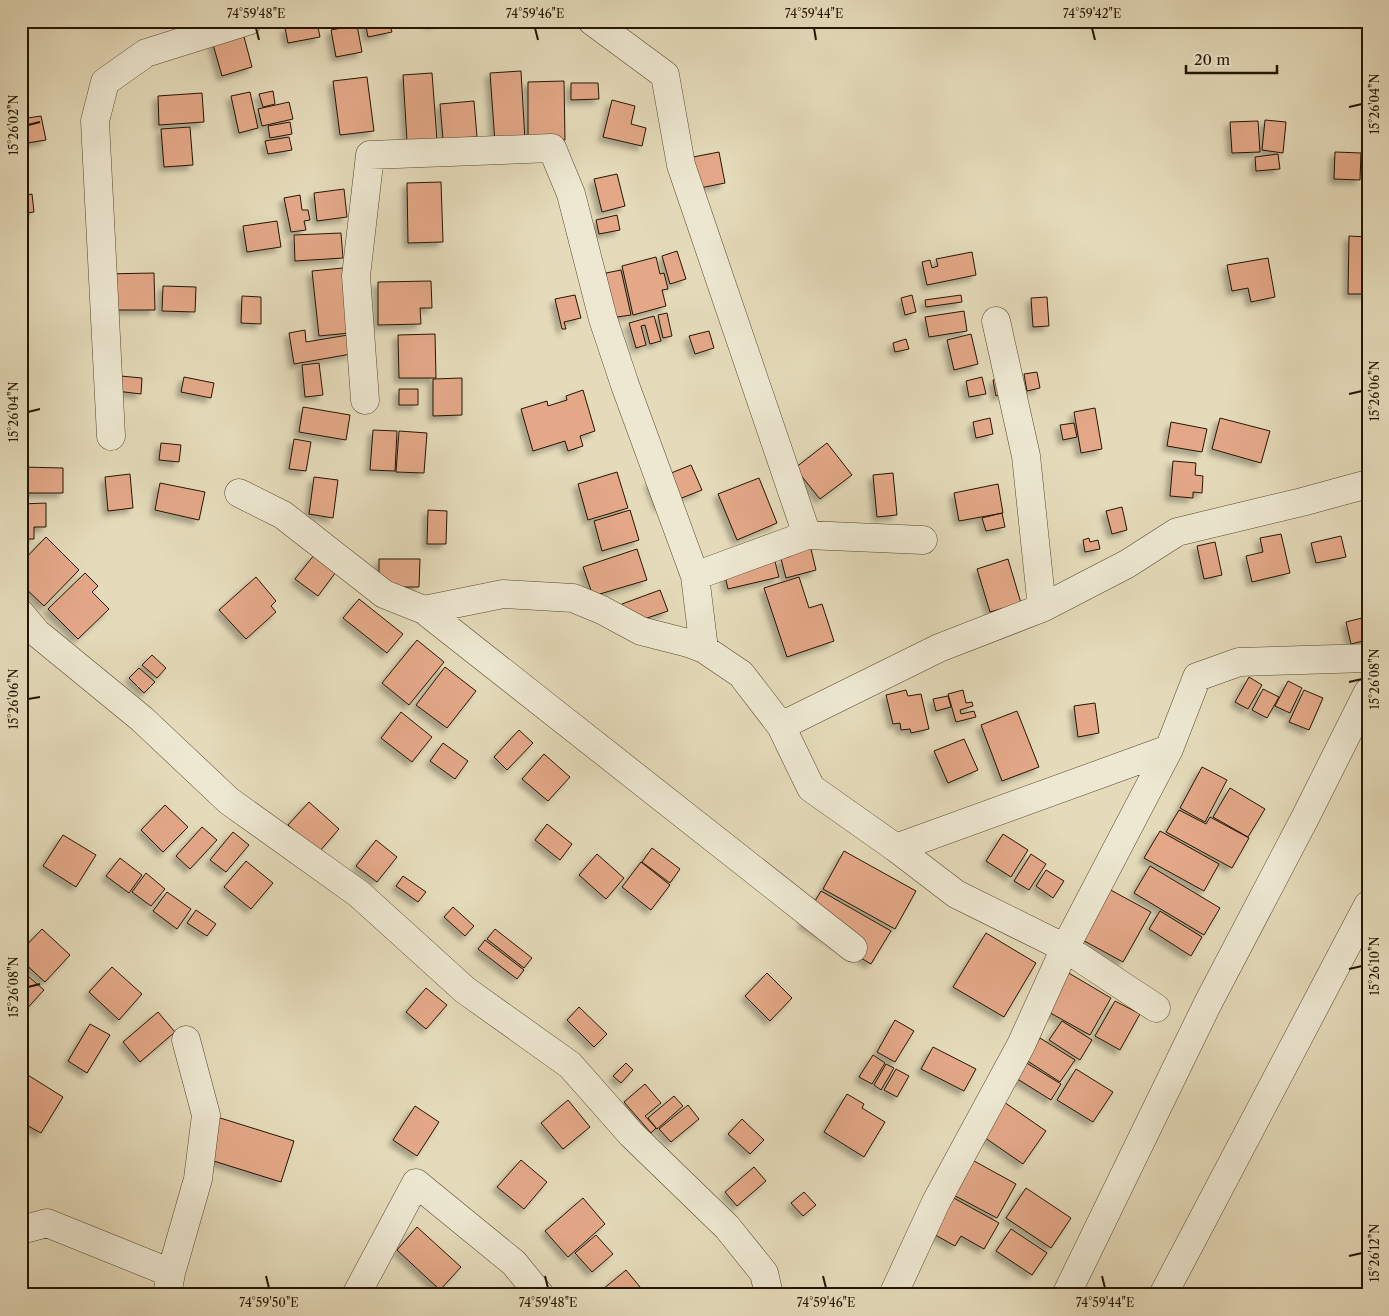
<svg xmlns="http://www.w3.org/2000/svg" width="1389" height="1316" viewBox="0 0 1389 1316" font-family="'Libre Caslon Text',serif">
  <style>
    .building { fill: #e4a888; stroke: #251501; filter: url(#shadow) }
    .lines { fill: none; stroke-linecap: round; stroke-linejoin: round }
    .street-casing { stroke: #55462f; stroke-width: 29 }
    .street { stroke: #eee8d2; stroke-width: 28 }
    .ticks { fill: none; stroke: #251501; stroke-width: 2 }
    .neatline { fill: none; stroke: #251501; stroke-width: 2 }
    .ticks-label { font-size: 12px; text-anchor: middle; fill: #251501 }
  </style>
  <defs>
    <filter id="shadow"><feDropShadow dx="-4.5" dy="4.5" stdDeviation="2.5" flood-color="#0004"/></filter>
  </defs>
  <rect width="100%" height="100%" fill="#e5dbba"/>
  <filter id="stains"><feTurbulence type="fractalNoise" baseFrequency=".004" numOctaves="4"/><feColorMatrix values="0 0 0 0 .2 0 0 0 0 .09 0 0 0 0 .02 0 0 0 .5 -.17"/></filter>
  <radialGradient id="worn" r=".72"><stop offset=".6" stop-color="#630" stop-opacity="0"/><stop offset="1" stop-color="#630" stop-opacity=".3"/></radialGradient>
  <!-- building -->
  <path class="building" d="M365,21H389L392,32L368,37Z
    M428,21H443L429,25Z
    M317,22L320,37L288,43L285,28Z
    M357,25L362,52L336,57L331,30Z
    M243,33L252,67L222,76L212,41Z
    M521,71L525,141L495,143L490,73Z
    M432,73L437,140L407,141L403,75Z
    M367,77L374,131L340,135L333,81Z
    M564,81L565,140H528V82Z
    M571,83H598L599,99L571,100Z
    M273,91L275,104L263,107L259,94Z
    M250,92L258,128L239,133L231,96Z
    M202,93L204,122L159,125L158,96Z
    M612,100L635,106L631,124L646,128L642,146L603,137Z
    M474,101L477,137L443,139L440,104Z
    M289,102L293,119L262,126L258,109Z
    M41,116L46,140L21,144V119Z
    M1265,120L1286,122L1283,153L1262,150Z
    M1258,121L1260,152L1232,153L1230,122Z
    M290,122L292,134L270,138L268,126Z
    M190,127L193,165L164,167L161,129Z
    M289,137L292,150L268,154L265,141Z
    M719,152L725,183L700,188L693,157Z
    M1335,152L1361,153L1360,180L1334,179Z
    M1278,154L1280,169L1256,171L1255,157Z
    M617,174L625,206L602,212L594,179Z
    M441,182L443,242L408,243L407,183Z
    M344,189L347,217L317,221L314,193Z
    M32,194L34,212L21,214V196Z
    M300,195L302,210H308L310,220L304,221L306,230L291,232L284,198Z
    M617,215L620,230L599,234L596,220Z
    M277,221L281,247L247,252L243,226Z
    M341,233L343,258L295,261L294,235Z
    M1349,236L1368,237V294H1348Z
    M677,251L686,279L670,284L662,256Z
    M972,252L976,275L927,285L922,262L930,260L932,268L938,266L936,259Z
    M656,257L660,274L664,273L668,289L662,290L666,306L633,315L622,266Z
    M1268,258L1275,297L1251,302L1248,288L1232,291L1227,265Z
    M343,268L350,333L319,336L312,271Z
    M621,270L631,315L603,319L606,273Z
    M154,273L155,310H105L104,274Z
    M431,281L432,308H420L421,324L378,325V282Z
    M163,286L196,287L195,312L162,311Z
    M575,295L581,318L564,322L566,329H562L555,299Z
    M912,295L916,312L905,315L901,298Z
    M961,295L962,302L926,307L925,300Z
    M242,296L261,297V324L241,323Z
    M1047,297L1049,326L1033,327L1031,298Z
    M964,311L967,331L929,337L925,317Z
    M667,313L672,336L663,338L658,315Z
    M654,316L661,341L650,344L645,325L641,326L646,345L636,348L629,323Z
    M305,330L306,342L348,335L351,354L294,364L289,333Z
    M709,331L714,348L695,354L689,336Z
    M435,334L436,378H399L398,335Z
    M971,334L978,364L954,370L947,340Z
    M906,339L909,349L895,352L893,343Z
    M319,363L323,395L305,397L302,365Z
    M1037,372L1040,388L1027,391L1024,374Z
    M110,375L142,378L141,394L108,390Z
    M184,377L214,383L211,398L181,392Z
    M982,377L986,394L969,397L966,381Z
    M462,378V415L433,416V379Z
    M1001,378L1004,394L996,396L993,380Z
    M399,389H418V405H399Z
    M583,390L595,431L580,436L583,446L568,451L565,441L533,451L521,409L547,401L548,406L567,400L566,396Z
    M303,407L350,415L346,440L299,432Z
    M1095,408L1102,449L1081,453L1074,412Z
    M990,418L993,434L976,438L973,422Z
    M1220,418L1270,431L1261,463L1212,449Z
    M1171,422L1207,429L1202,452L1167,446Z
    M1074,423L1077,437L1063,440L1060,425Z
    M373,430L397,431L395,471L370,470Z
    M399,431L427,433L424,473L396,472Z
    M294,439L311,442L306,471L289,469Z
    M161,443L181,445L179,462L159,460Z
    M827,443L852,475L820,499L795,468Z
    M1173,461L1196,463L1195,475L1203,476L1202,493L1193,492V498L1170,496Z
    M691,465L702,490L659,507L649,482Z
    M21,467L63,468V493H21Z
    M617,472L628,508L588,520L578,484Z
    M893,473L897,515L877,517L873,475Z
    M130,474L133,508L108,511L105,477Z
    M314,477L338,480L333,518L309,514Z
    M759,478L777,523L737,540L718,494Z
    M160,483L205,492L199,520L155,510Z
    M998,484L1003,513L959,521L954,493Z
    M46,503V527H34V539H21V504Z
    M1122,507L1127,530L1112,534L1106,511Z
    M428,510L447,511L446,544H427Z
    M630,510L639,540L602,551L594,521Z
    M1002,513L1005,527L986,531L982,518Z
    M807,532L816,570L786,578L781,559L791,556L788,547Z
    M1281,534L1290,573L1252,582L1246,556L1263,552L1260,538Z
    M1341,536L1346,557L1316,563L1311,543Z
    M46,537L79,570L44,606L21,584V563Z
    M1089,538L1090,542L1098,540L1100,549L1085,552L1083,540Z
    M1215,542L1222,575L1204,579L1197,546Z
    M771,546L779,577L728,589L721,559Z
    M637,549L647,580L593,596L583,567Z
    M314,555L336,572L318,596L295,579Z
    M379,559H420L419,587H379Z
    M1008,559L1021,603L990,612L977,569Z
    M85,573L98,586L92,592L109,609L78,639L48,609Z
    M256,577L276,601L271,606L276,612L246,639L219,610Z
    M799,577L809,608L822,604L834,641L787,657L764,588Z
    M660,590L668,611L629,624L622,604Z
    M359,599L403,634L387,653L343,618Z
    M1362,618L1367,640L1351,644L1346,622Z
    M417,640L444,662L409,705L382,683Z
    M152,655L166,668L157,678L142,665Z
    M445,667L476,691L447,728L416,705Z
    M139,668L155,682L144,693L129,678Z
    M1249,677L1262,685L1248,709L1235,702Z
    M1288,681L1302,688L1290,713L1275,706Z
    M1263,689L1279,697L1267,718L1252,710Z
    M906,690L908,696L921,694L929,729L911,733L910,729L901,730L900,723L893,724L886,695Z
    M963,690L966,703L972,702L973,706L960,710L961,714L974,711L976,717L956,722L948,694Z
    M1304,690L1323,698L1309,730L1289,722Z
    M948,696L951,707L936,711L933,699Z
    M1095,703L1099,733L1078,737L1074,706Z
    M1017,711L1039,767L1002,781L981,725Z
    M401,712L432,737L412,762L381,738Z
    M519,730L533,743L507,770L494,757Z
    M964,739L978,770L948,783L934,751Z
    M443,743L468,761L455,779L430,761Z
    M544,754L570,777L548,801L522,779Z
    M1202,767L1227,780L1205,822L1180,808Z
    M1230,788L1265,809L1248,837L1213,817Z
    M309,802L339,829L319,852L288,825Z
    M165,805L188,827L163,852L141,830Z
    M1179,810L1206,824L1210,817L1249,838L1232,868L1166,832Z
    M547,824L572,844L560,860L535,840Z
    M202,827L217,840L190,869L176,856Z
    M1160,831L1219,864L1204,891L1144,858Z
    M233,832L249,845L226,872L210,860Z
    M1003,834L1028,850L1011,877L986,861Z
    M63,835L96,855L76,887L43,866Z
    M376,840L397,857L377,882L356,866Z
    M652,848L680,869L670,883L642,862Z
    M844,851L916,891L895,929L823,889Z
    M597,854L624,878L606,899L579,875Z
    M1031,854L1046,864L1029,890L1014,881Z
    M120,858L142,875L129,893L106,876Z
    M246,861L273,883L251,909L224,887Z
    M641,862L670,885L651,910L622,887Z
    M1150,866L1220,908L1204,935L1134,893Z
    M1046,870L1064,881L1053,898L1036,886Z
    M146,873L165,889L151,906L132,892Z
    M403,876L426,892L418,902L396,886Z
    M1107,888L1151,912L1123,962L1079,938Z
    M821,891L891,931L871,964L802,923Z
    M167,892L191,909L177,929L153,911Z
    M453,907L474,926L465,936L444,917Z
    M196,910L216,924L207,936L187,923Z
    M1160,911L1202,937L1191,956L1149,929Z
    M42,929L70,955L45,982L21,960V951Z
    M495,929L532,958L524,968L487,939Z
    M986,933L1036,963L1004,1017L953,987Z
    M485,940L524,970L517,979L478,949Z
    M112,967L142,994L119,1020L89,992Z
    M21,970L44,990L21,1015Z
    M1067,972L1111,998L1090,1035L1045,1010Z
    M767,973L792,998L770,1021L745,996Z
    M426,988L447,1005L426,1029L406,1012Z
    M1115,1001L1140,1014L1120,1050L1095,1036Z
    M579,1007L607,1034L594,1047L567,1020Z
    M158,1012L175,1032L140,1062L123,1042Z
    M895,1020L914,1031L895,1062L877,1052Z
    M1062,1021L1092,1040L1080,1060L1049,1040Z
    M90,1024L110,1035L87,1073L68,1061Z
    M1040,1038L1075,1060L1060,1082L1026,1060Z
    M933,1047L976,1069L964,1091L921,1069Z
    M873,1055L885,1063L872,1084L859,1077Z
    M1020,1059L1061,1084L1051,1100L1011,1075Z
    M626,1063L633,1070L621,1083L613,1076Z
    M886,1064L894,1068L881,1090L874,1085Z
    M896,1069L909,1076L897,1097L884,1090Z
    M1076,1069L1113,1092L1093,1122L1057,1100Z
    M23,1072L63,1097L41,1133L21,1122V1076Z
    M645,1084L661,1103L645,1116L656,1128L651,1133L624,1102Z
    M847,1094L864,1104L862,1108L885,1122L864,1157L824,1132Z
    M674,1096L683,1106L657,1129L648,1118Z
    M568,1100L590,1127L563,1149L541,1123Z
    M1004,1102L1046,1131L1023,1164L981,1135Z
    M688,1105L699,1119L671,1142L659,1129Z
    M415,1106L439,1122L417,1156L393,1140Z
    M217,1117L294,1141L281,1182L204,1158Z
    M742,1119L764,1140L750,1154L728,1134Z
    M965,1156L1016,1184L997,1218L946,1191Z
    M521,1160L547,1182L524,1209L497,1187Z
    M754,1167L766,1181L737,1206L725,1192Z
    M1026,1188L1071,1218L1051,1248L1006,1218Z
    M804,1192L816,1205L803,1216L791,1203Z
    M950,1196L999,1223L984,1249L961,1236L955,1246L930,1232Z
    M583,1198L605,1224L568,1257L545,1231Z
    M417,1227L461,1267L440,1290L397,1250Z
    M1011,1229L1047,1253L1032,1275L996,1251Z
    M596,1235L613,1254L592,1272L575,1253Z
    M626,1270L645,1293L643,1295H596Z
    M510,1287L518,1295H502Z"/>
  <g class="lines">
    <defs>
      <path id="street" d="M592,21L665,75L681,165L807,535
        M996,321L1026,456L1042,608
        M365,400L356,276L370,155L552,148L571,194L603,319L625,385L695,576L704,649
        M111,436L95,121L105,82L146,53L248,21
        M239,493L283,515L384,594L424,610L503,594L573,598L602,610L641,631L688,643L704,649L741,674L781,726L811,788L896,848L956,894L1065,948L1156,1008
        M695,576L807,535L923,540
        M424,610L853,948
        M21,614L37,633L142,719L229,801L359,894L465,990L570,1065L631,1134L727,1227L764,1273L769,1295
        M781,726L939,648L1042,608L1127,564L1177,532L1302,502L1368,484
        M896,848L1169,749
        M21,1230L47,1223L171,1273
        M167,1295L171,1273L198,1179L206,1115L186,1040
        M356,1295L416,1183L514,1263L540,1295
        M893,1295L936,1202L1021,1045L1065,948L1169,749L1197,677L1239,662L1368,658
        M1066,1295L1208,1003L1305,818L1368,692
        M1163,1295L1368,905"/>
    </defs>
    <!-- street casing -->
    <use href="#street" class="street-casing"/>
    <!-- street -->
    <use href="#street" class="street"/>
  </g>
  <!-- ticks -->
  <path class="ticks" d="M256,28L259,40M535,28L538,40M814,28L816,40M1092,28L1095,40M1349,107L1362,104M28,125L40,122M1349,394L1362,391M28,412L40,409M1349,682L1362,679M28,699L40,697M1349,969L1362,966M28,987L40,984M1349,1256L1362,1253M266,1276L269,1288M545,1276L548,1288M823,1276L826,1288M1102,1276L1105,1288"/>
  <!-- margin -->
  <rect width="1389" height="1316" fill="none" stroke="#e5dbba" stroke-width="55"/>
  <!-- scale -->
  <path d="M1186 65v8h91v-8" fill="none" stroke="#251501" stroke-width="2.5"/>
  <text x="1194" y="65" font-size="15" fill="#251501" stroke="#eee8d2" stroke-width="4" paint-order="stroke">20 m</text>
  <rect x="28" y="28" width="1334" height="1260" class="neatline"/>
  <g class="ticks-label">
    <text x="256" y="18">74°59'48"E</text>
    <text x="535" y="18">74°59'46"E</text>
    <text x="814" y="18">74°59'44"E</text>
    <text x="1092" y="18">74°59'42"E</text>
    <text transform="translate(1375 104) rotate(-90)" y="4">15°26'04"N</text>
    <text transform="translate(14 125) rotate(-90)" y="4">15°26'02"N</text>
    <text transform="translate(1375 391) rotate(-90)" y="4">15°26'06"N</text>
    <text transform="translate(14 412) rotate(-90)" y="4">15°26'04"N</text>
    <text transform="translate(1375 679) rotate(-90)" y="4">15°26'08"N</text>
    <text transform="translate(14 699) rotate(-90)" y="4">15°26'06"N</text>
    <text transform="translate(1375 966) rotate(-90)" y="4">15°26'10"N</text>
    <text transform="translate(14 987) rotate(-90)" y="4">15°26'08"N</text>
    <text transform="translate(1375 1253) rotate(-90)" y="4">15°26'12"N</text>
    <text x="269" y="1307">74°59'50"E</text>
    <text x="548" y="1307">74°59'48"E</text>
    <text x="826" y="1307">74°59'46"E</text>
    <text x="1105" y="1307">74°59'44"E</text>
  </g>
  <rect width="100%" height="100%" filter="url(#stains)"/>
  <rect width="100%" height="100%" fill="url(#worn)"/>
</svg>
